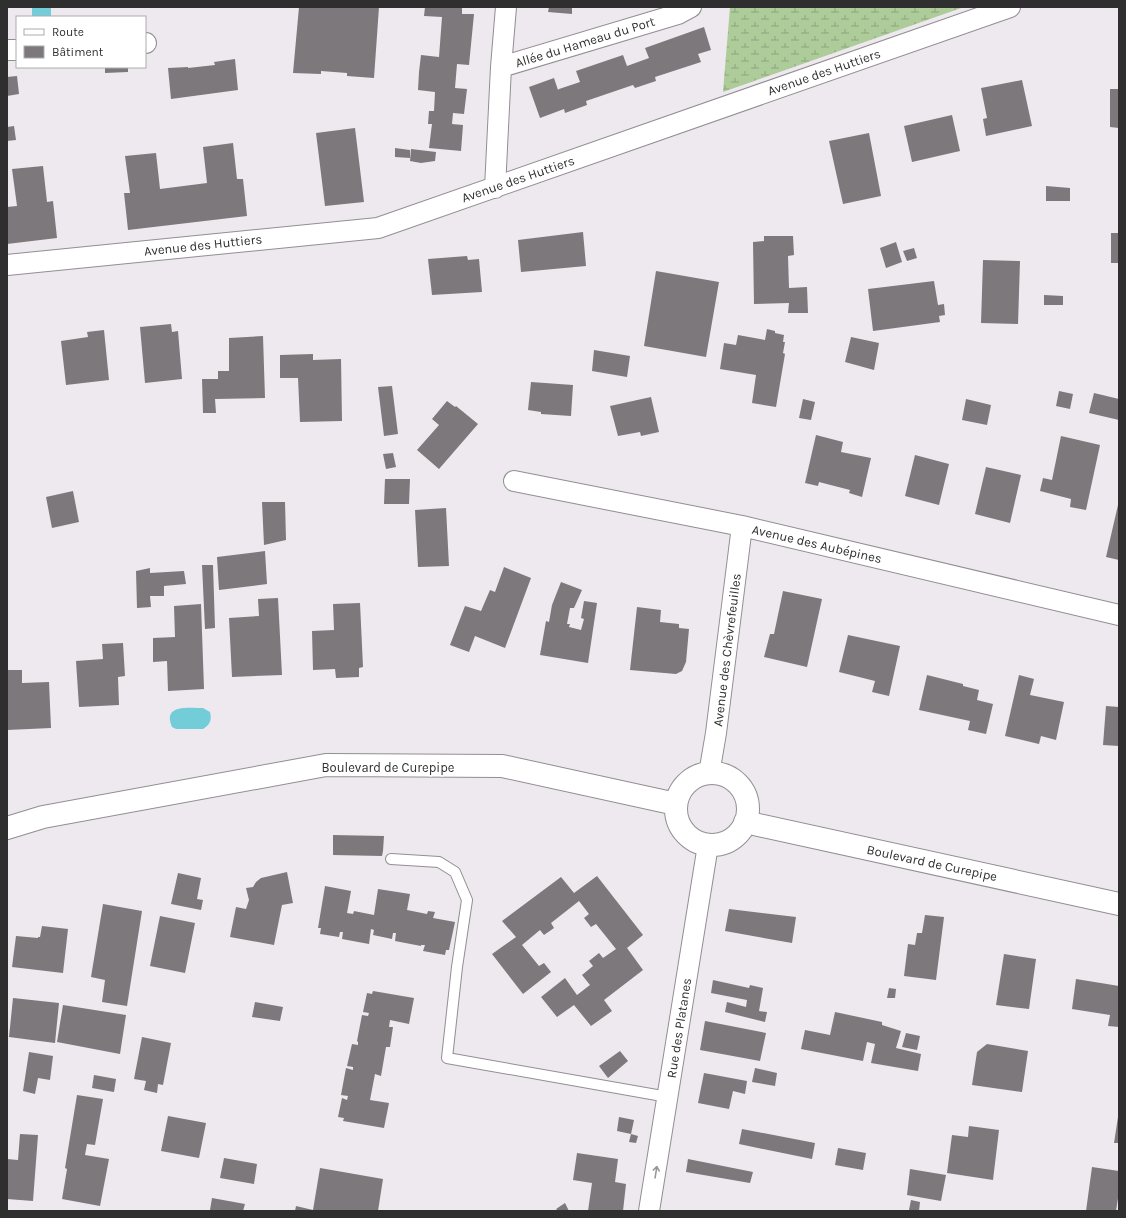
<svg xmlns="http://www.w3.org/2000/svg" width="1126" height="1218" viewBox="0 0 1126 1218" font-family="Karla,sans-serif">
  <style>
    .wetland { fill: url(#wetland-marsh) }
    .water { fill: #73cdd9 }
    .building { fill: #7c787c }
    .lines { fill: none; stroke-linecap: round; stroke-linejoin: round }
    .lane-casing { stroke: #928e92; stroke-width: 12 }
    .street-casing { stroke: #928e92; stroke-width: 22 }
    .secondary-casing { stroke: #928e92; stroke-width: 24 }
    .lane { stroke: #fff; stroke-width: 10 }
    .street { stroke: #fff; stroke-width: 20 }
    .secondary { stroke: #fff; stroke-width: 22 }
    .oneway { stroke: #989798 }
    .labels { text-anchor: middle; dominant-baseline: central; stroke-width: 3; stroke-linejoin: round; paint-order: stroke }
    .street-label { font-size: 13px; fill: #302f30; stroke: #fff }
  </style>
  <defs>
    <pattern id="wetland-marsh" width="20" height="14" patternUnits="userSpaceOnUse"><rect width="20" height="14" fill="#adcc9a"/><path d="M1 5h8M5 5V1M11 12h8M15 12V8" fill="none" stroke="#8da67e"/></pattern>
  </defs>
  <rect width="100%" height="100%" fill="#eee9ee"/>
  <!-- wetland -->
  <path class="wetland" d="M730,7H964L723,92Z"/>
  <!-- water -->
  <path class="water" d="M32,7H51V17H32Z
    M203,708L210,712C212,720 210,725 203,729H176L172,727C162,704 189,708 203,708Z"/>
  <!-- building -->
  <path class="building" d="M299,7H379L374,78L347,76V73L321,71V74L293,73Z
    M425,7H462V14H474L469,65L457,64L455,88L467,89L464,114L453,113L452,124L463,125L461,151L429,148L432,124H428L429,111H434L435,92L418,90L419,72L421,55L439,57L442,17L424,16Z
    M549,7H572V14L548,12Z
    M704,27L711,50L698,54L701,62L655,77L656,81L635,88L633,85L586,101L587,105L565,113L564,109L540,118L529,87L554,78L558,90L559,89L580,82L576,71L623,55L627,66L649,58L645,48Z
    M235,59L238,90L171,99L168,68L188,67V68L215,65L214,62Z
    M105,67H128V72L105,73Z
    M17,76L19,94L7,96V77Z
    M1022,80L1032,126L986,136L983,119L987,118L981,88Z
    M1110,89H1119V128L1110,127Z
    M952,115L960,151L912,162L904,126Z
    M14,126L16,140L7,141V127Z
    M355,128L364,202L325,206L316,133Z
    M869,133L881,196L843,204L829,141Z
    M233,143L237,179H243L247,216L128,230L124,193H130L125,156L156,153L160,189L207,183L203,147Z
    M395,148L410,150V158L395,157Z
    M411,149L436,152L435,161L421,163L410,161Z
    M43,166L47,202L53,201L57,238L7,244V207L17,206L12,169Z
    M1046,186L1070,188V201H1046Z
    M583,232L586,266L521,272L518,240Z
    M1111,233H1119V263H1111Z
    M764,236H793L794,255L788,256L789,288L807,287L808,313H788L789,303L754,304L753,242L764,241Z
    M896,242L902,262L886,268L880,248Z
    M914,248L917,258L907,261L903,251Z
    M467,256L468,260L479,259L482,292L432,295L428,259Z
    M983,260L1020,261L1018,324L981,323Z
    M656,271L719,282L706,357L644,346Z
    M934,281L938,305L944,304L945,315L939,316L940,322L873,331L868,289Z
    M1044,295L1063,296V305H1044Z
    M171,324L172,332L178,331L182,379L145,383L140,327Z
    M767,329L775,331V333L784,335L783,342H785L783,353L785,354L776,407L752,403L756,375L720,369L724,343L736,345L738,335L765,340Z
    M104,330L109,380L66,385L61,341L88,337L87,332Z
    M263,336L265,398L215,399L216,413H203L202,379H218V371H229V338Z
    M851,337L879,343L874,370L845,362Z
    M594,350L630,356L627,377L592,371Z
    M313,354V360L341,359L342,421L300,422L298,378H280V355Z
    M531,382L573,385L571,416L541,414V412L528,410Z
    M392,386L398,434L384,436L378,387Z
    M1059,391L1073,394L1070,409L1056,406Z
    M1094,393L1119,399V420L1089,413Z
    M651,397L659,432L641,436L640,432L618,436L610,406Z
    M803,399L815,402L811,420L799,418Z
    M966,399L991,405L987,425L962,420Z
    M447,401L455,407L456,406L478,424L439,469L417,450L439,425L432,419Z
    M816,435L843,442L841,452L871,458L862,497L849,493L850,490L819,482L818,486L805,483Z
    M1061,436L1100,445L1086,510L1070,507L1071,499L1040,491L1043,478L1052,480Z
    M393,453L396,467L386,469L383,454Z
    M915,455L949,464L939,505L905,496Z
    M986,467L1021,475L1010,523L975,514Z
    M385,479H410L409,504H384Z
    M73,491L79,522L52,528L46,497Z
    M262,502H285L286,540L264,545Z
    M1118,505H1119V560L1106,557Z
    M446,508L449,566L418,567L415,510Z
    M265,551L267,584L219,590L217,557Z
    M202,565H213L215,628L205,629Z
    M504,567L531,578L505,648L475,636L469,652L450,645L465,606L481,611L490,590L495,592Z
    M150,568V573L184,571L186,584L164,586V596H150L151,607L137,608L136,571Z
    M561,582L582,590L574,608H570L567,624H570L569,627L581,630L584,619L581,618L584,601L597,603L588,663L540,655L546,621L549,622L552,605Z
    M783,591L822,599L807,667L764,657L770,634H774Z
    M278,598L282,675L232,677L229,618L259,616L258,599Z
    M360,603L363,667L359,668V677L336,678L335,669L313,670L312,631L334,630L333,604Z
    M201,604L204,689L168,691L167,661L153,662V638L175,637L174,606Z
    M637,607L661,610L660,622L679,624V628L689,629L686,662L682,671L676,674L630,670Z
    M848,635L900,646L889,696L872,692L875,681L839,672Z
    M123,643L125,676L118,677L119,705L79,707L76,661L103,659L102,644Z
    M7,670H22V683L49,682L51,728L7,730Z
    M927,675L963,684V686L979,690L977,700L993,704L986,734L968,730L970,721L919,710Z
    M1019,675L1034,679L1030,695L1064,702L1056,740L1041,736L1039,744L1005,736Z
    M1106,706L1119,707V746L1103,745Z
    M333,835L384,836L383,851L382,856L333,855Z
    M287,872L293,903L282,905L274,945L230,937L236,907L246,909L249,900L246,888L253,887L256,882L261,878Z
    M178,873L201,878L197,899L203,900L201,910L171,904Z
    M597,876L643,935L627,948L643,970L604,1000L612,1011L591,1026L574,1005L557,1017L541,997L565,978L577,995L590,985L582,975L593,966L589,961L599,953L603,958L616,949L596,924L591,927L584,918L589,914L579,901L551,923L554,928L544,935L540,930L522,945L539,966L544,963L551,972L523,994L492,954L516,937L502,921L561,877L574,893Z
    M325,886L351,891L347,913L353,914L354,911L374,915L378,889L410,894L407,910L427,914L428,911L435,912L433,918L455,922L449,950H446L445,955L423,951L425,945H421V946L395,941L396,933H393L392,939L373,935L374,930L371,929L369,944L342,939L343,932H340L339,937L320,934L321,928H318Z
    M103,904L142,911L127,1006L102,1002L105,980L91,977Z
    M729,909L796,917L792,943L725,931Z
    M925,915L944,917L936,980L904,976L908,944L915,945L917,933H922Z
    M160,916L195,923L185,973L150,966Z
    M42,926L68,929L63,973L12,967L16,936L38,938V937H40Z
    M1004,954L1036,959L1029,1009L996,1005Z
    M1076,979L1119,986V1027L1108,1026L1110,1015L1072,1009Z
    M713,980L749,988L750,985L763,988L759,1011L767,1012L765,1022L725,1012L727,1002L746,1007L747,1000L711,993Z
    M889,988L896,989L895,998H887Z
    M373,991L414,998L409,1024L390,1020L389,1027H393L390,1047H386L381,1076L375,1074L370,1100L389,1103L384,1128L343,1121L344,1118L338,1117L342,1098L347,1100L348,1096L341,1095L346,1068L353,1070V1067L347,1066L352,1044L358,1045V1042L357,1041L362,1015L368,1016L369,1013L363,1012L367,993L372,994Z
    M13,998L59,1003L55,1043L9,1037Z
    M255,1002L283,1007L280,1021L252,1017Z
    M63,1005L126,1015L120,1054L57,1042Z
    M835,1012L882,1022V1025L901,1031L896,1048L921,1054L918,1071L871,1063L875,1044L867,1042L863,1061L801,1049L805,1030L830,1035Z
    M705,1021L766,1033L760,1061L700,1050Z
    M906,1033L920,1036L917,1050L902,1047Z
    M142,1037L171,1043L163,1085L158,1084L157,1093L144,1090L146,1081L134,1079Z
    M987,1044L1028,1051L1022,1092L972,1085L977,1052Z
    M620,1051L628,1061L608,1078L599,1066Z
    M29,1052L53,1056L50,1080L38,1078L35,1094L23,1091Z
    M755,1068L777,1073L775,1086L752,1082Z
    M704,1073L747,1081L745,1094L733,1091L729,1109L698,1103Z
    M94,1075L116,1079L114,1092L92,1088Z
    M77,1095L103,1099L95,1145L87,1144L85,1155L109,1159L100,1206L62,1199L67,1169L65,1168Z
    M168,1116L206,1123L199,1158L161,1151Z
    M619,1117L634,1120L631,1134L617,1131Z
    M1118,1117H1119V1143H1114Z
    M969,1126L999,1130L993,1180L947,1173L952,1135L968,1137Z
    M742,1129L815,1143L812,1159L739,1144Z
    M20,1134L38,1135L33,1201L7,1199V1159L18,1160Z
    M631,1134L638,1136L636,1143L629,1142Z
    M838,1148L866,1153L863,1170L835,1165Z
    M577,1153L618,1159L615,1182L626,1184L623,1211H588L592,1183L573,1180Z
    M224,1158L257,1164L254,1184L220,1178Z
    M688,1159L753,1172L750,1183L686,1172Z
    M1092,1167L1119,1171V1192L1116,1211H1086Z
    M320,1168L383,1179L378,1211H295L296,1206L313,1210Z
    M910,1169L946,1175L941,1201L907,1195Z
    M212,1198L245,1204L243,1211L210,1210Z
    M911,1200L920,1202L919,1211L909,1210Z
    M565,1203L569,1211H558L556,1209Z"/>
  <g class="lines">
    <defs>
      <path id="lane" d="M391,859L439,862L455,872L467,900L457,967L447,1058L668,1097"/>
      <path id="street" d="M145,43H146
        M7,50H17
        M501,67L678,14L691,7
        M495,188L501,67L506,7
        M7,265L378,228L1010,7
        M514,481L742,526L1119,615
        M709,774L716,733L742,526
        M649,1211L708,845"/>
      <path id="secondary" d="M676 809a36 36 0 1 1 72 0a36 36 0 1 1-72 0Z
        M745,822L1119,904
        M7,828L43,817L326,765L502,766L676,804"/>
    </defs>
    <!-- lane casing -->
    <use href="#lane" class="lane-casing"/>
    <!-- street casing -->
    <use href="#street" class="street-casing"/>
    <!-- secondary casing -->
    <use href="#secondary" class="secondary-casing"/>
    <!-- lane -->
    <use href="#lane" class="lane"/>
    <!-- street -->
    <use href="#street" class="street"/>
    <!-- secondary -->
    <use href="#secondary" class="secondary"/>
  </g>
  <!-- one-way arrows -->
  <defs><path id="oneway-shaft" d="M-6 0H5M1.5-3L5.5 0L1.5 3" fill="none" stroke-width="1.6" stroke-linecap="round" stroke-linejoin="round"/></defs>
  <use class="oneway" href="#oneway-shaft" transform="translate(656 1172) rotate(-81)"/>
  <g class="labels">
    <!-- street labels -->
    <g class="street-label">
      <text transform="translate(585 42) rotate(-17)">Allée du Hameau du Port</text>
      <text transform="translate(824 72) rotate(-19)">Avenue des Huttiers</text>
      <text transform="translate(518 179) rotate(-19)">Avenue des Huttiers</text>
      <text transform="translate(203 245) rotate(-6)">Avenue des Huttiers</text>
      <text transform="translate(817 544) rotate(13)">Avenue des Aubépines</text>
      <text transform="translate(727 650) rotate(-83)">Avenue des Chèvrefeuilles</text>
      <text x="388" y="767">Boulevard de Curepipe</text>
      <text transform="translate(932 863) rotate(12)">Boulevard de Curepipe</text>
      <text transform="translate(679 1028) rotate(-81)">Rue des Platanes</text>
    </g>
  </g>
  <!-- border -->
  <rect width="1126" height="1218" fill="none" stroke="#302f30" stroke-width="16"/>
  <!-- legend -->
  <rect x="16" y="16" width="130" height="52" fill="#ffffff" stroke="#acacac"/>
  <rect x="24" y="29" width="20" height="6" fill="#ffffff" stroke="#acacac"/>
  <text x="52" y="36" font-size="12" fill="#302f30">Route</text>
  <rect x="24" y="46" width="20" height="12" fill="#7c787c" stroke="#acacac"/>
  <text x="52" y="56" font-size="12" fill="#302f30">Bâtiment</text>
</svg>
